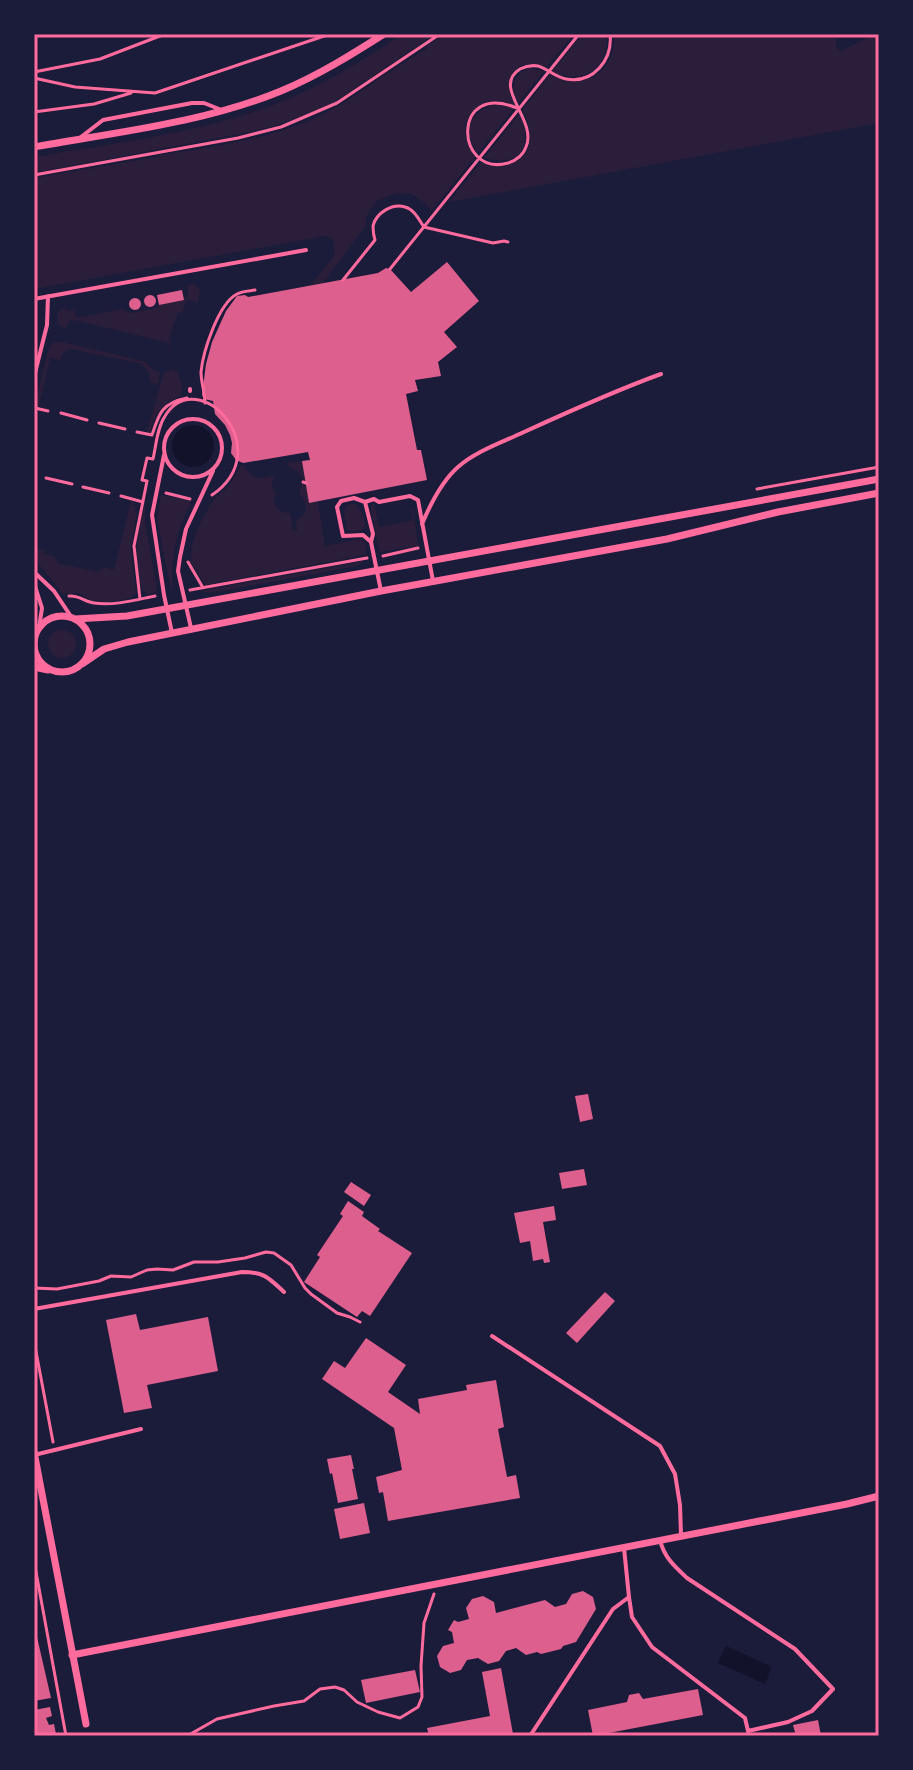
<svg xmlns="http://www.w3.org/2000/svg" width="913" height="1770" viewBox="0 0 913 1770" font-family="Arial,sans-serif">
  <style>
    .green { fill: #2a1e3b }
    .water { fill: #12122b }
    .building { fill: #dd5f8e }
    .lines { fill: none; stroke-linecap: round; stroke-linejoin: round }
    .path { stroke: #ff6b9d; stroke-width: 3 }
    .service { stroke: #ff6b9d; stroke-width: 4 }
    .minor { stroke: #ff6b9d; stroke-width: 7 }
    .neatline { fill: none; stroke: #ff6b9d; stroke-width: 3 }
  </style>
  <rect width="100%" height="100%" fill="#1b1b3a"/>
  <!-- green -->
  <path class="green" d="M402,34H435L333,103L284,123L255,131L34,173V157C112,143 193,134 268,107C316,89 360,63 402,34Z
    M445,34H574L546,68C516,54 499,79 516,106C479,90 448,123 476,156L431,211L426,204L412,194L396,193L377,201L367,215L365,227L323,283L311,285L334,256L333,251L335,250L333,240L325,236L34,289V178L157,157L160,155C212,147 269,139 315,118C341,106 363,90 387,73H391V71L426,49L427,46Z
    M582,34H607C608,69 585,85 552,72Z
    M614,34H835L837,48L841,51L874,34H879V123L449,202L482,161C523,175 542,146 522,110L550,75C584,91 616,73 614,34Z
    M530,68L544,71L518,103C509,88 513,74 530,68Z
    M495,105L514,108L478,153C462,133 469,110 495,105Z
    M520,113C534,146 521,168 484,158Z
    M194,284L200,290L198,303L187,299L182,313L178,312L169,338L171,343L168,354L170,343L70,319L66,329L58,325C56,317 57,311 65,307L66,311L74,310L76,318L123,309L130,313L156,308L160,303L188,297L187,285Z
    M55,342H62L146,362L152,369L160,372L158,384L150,382L149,372L141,364L71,349L64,352L60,360L50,358L39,406L35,405L48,351L50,345Z
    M172,369L178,372L182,385L181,396C162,403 155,413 150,433L147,432L164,372Z
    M302,461L309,502H318L325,546L360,539L365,542L366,555L205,585L190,562L193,542L201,521L214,499L229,486L240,466L244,465C250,478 260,480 272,476L275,479L272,482V487L276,493C270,504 278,513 290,513L293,531H297L296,520C308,516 309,502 299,494L303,480L298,471L289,467L288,463Z
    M161,495L192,501C177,528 170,558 173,589L171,591L157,519Z
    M131,501H134L133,505L136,507L135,511L137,512L131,549L136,593L131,598L110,602L90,600L78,593L63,594L34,558V550L44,549V554L54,556L58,563L62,564L98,572L104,567L114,570Z
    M145,503V523L157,588L156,592L148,595C128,578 138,527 145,503Z
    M372,503L374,504L379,527L413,520L411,508L413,509L418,546L379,552L371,510Z
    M350,504H356C362,511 368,522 363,530L352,532L347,530L344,514L345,507Z
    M365,561L357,566L212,593L200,591Z
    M48 644a14 14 0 1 1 28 0a14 14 0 1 1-28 0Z"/>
  <!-- water -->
  <path class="water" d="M172 446a21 21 0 1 1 42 0a21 21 0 1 1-42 0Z
    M726,1646L772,1667L765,1684L718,1663Z"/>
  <!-- building -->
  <path class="building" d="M447,262L479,301L444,332L457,347L438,362L441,376L415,380L418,391L406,394L417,450H421L427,480L309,503L302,461L310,460L308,452L243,463L236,460L231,453L232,443L230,435L225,425L215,414L213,401L204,399L202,395L206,364L212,342L226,311L237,296L245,295L248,297L378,273L386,268L390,269L411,292Z
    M182,290L184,300L159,305L157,295Z
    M144 301a6 6 0 1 1 12 0a6 6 0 1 1-12 0Z
    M129 304a6 6 0 1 1 12 0a6 6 0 1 1-12 0Z
    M588,1094L593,1119L580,1122L575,1096Z
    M584,1169L587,1185L562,1189L559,1173Z
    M351,1182L371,1195L364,1206L344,1192Z
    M348,1201L364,1212L362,1216L380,1229L378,1231L412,1253L370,1316L362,1311L357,1317L304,1282L320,1257L317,1255L343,1216L340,1214Z
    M554,1206L556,1220L543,1222L550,1262L544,1263L543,1259L533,1261L530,1241L520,1243L514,1213Z
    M605,1292L615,1301L577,1343L566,1333Z
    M136,1314L140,1330L208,1317L218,1371L147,1385L152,1408L124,1413L106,1320Z
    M366,1338L406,1365L388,1392L420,1414L418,1399L467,1390L466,1385L496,1380L504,1427L498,1429L507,1477L516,1475L520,1498L388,1521L383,1492L379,1493L376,1477L402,1470L394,1428L322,1379L334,1361L345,1368Z
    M351,1455L354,1469H352L358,1499L338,1503L332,1473L330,1474L327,1459Z
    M364,1503L370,1533L340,1539L334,1509Z
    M583,1591L593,1597L596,1609L576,1642L563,1646L561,1649L541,1654L537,1652L526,1655L516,1648L506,1651L499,1661L488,1664L478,1658L467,1660L461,1670L450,1673L440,1667L437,1656L443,1646L454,1643L452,1632L448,1630L454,1620L458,1622L469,1619L466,1608L472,1599L483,1596L494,1602L496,1613L545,1600L555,1607L566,1604L572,1594Z
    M34,1624L51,1698L34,1701Z
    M501,1668L513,1734L501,1736H429L427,1728L490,1716L482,1672Z
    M415,1670L420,1692L366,1703L361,1680Z
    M698,1689L703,1715L593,1736L588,1710L627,1702L629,1695L639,1693L643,1699Z
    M50,1707L52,1716L46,1718L49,1725L54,1724L56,1734L50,1736H34V1710Z
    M818,1720L821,1736H796L793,1725Z"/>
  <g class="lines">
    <!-- path -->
    <path class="path" d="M34,72L100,59L165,34
      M34,78L75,87L155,93L330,34
      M519,109C451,78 454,178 508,163C517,160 523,156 526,147C538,120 491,87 520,69C526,66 532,65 538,66C548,69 555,77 566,79C593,84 613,60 610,34
      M34,112L94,104L131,93
      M34,175L238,138L281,127L337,103L440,34
      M390,269L579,34
      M343,280L375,240C374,237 373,229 373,226C376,213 392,203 405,207C414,209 419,220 424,227L493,243L504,241L508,242
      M205,403C205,392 201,383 201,372C203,352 218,304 237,294C242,291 249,291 255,290
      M35,408L48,411
      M61,413L87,420
      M99,423L125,429
      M137,432L152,435C159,413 162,403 187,398
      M46,478L72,484
      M303,482L306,483
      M83,487L109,493
      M757,489L879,467
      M166,493L190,499
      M121,496L143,502
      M383,556L418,548
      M188,562L202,586
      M190,590L367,558
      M69,596C80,595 84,602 94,603C114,606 135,600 155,596
      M140,599L134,546L147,481L142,480L147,458L153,459C156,446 157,428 165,416C198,363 279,449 212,495
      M34,1288L57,1289L99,1281L111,1276L131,1277L147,1270L157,1269L173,1270L194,1262H218L245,1258L266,1252L274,1253L291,1265L305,1288L311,1294L337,1313L350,1317L360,1322
      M34,1341L53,1442
      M34,1561L66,1736
      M187,1736L217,1719L274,1706L304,1701L320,1689L335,1687L344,1690L357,1702L378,1712L400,1718L418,1707L422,1697L421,1666L424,1623L434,1594"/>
    <!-- service -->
    <path class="service" d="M81,137L103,120L192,103H204L219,109
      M34,299L306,250
      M34,377L47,325L48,296
      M190,391V389
      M164 448a29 29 0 1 1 58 0a29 29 0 1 1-58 0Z
      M164,455L152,515L164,595L172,633
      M365,502L374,499L379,502L410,496L418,500L433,581
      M422,524C430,505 442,481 458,467C476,451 503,442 524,432C570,411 614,391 661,374
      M371,542L363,535L343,536L337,507L341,501L354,498L365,502L373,534L371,542L381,591
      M34,572L54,591L72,618
      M34,583L42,608L39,628
      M191,628L178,571L180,557L186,529L213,471
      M34,1309L242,1272C264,1272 268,1277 284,1292
      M492,1336L660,1446L675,1474L680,1505L681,1535
      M34,1455L141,1429
      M629,1597L632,1617L652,1647L745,1718L748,1731L788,1722L812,1711L833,1689L795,1649L687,1578C674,1566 664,1557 660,1540
      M530,1736L613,1609L629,1597L624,1548"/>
    <!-- minor -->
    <path class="minor" d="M34,147C117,132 203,123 281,91C317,76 351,55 384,34
      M34 644a28 28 0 1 1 56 0a28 28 0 1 1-56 0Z
      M75,619L127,616L879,479
      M82,664L104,649L128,642L381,591L667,539L778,512L879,493
      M34,667L48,670
      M34,1452L86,1724
      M72,1655L847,1504L879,1496"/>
  </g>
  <!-- border -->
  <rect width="913" height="1770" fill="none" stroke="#1b1b3a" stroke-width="72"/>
  <rect x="36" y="36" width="841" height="1698" class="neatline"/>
</svg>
